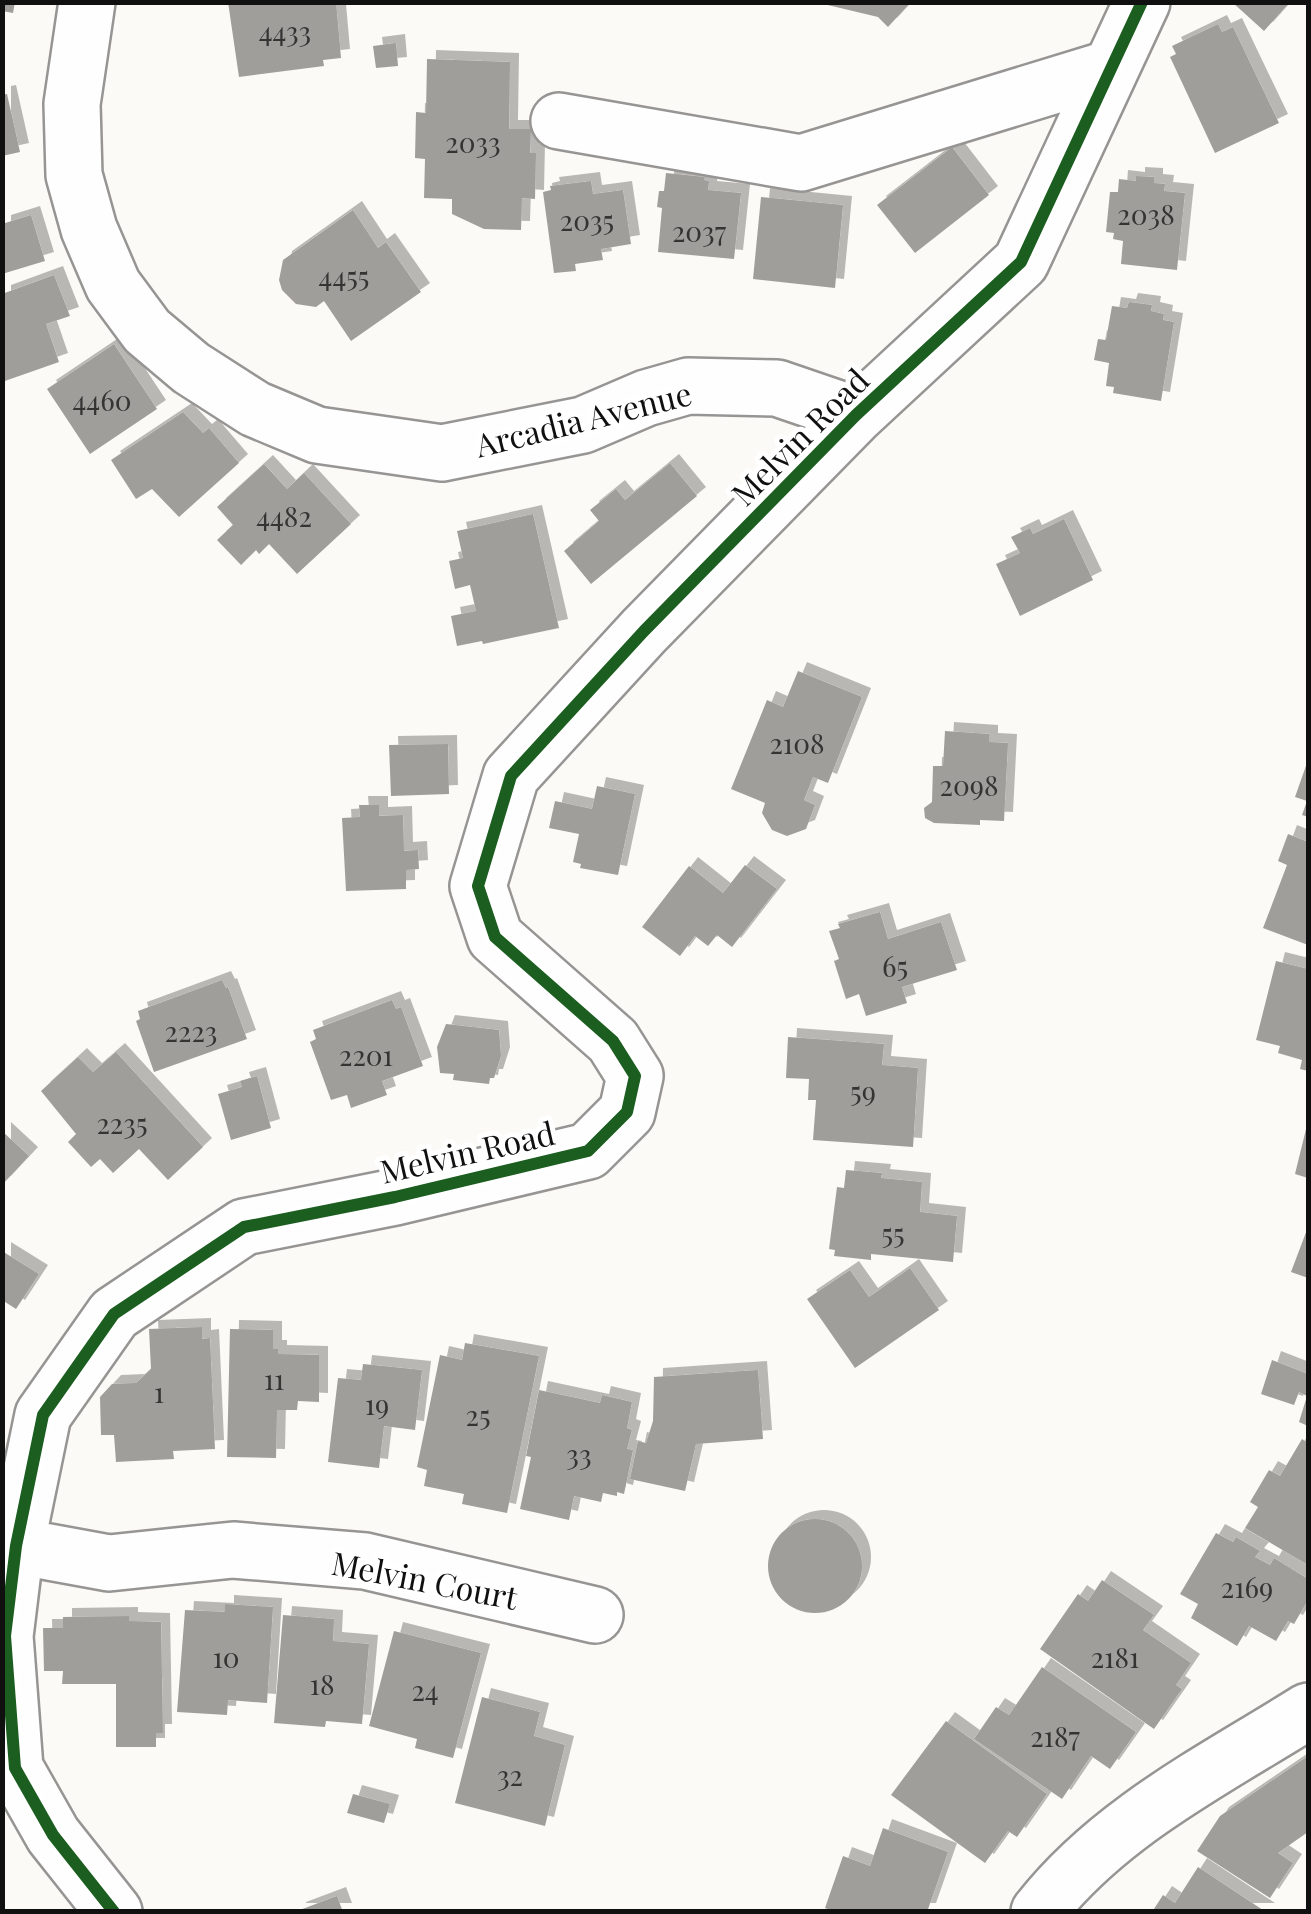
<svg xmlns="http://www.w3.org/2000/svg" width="1311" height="1914" viewBox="0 0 1311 1914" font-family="'Playfair Display',serif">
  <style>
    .building { fill: #a09e9b; filter: url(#shadow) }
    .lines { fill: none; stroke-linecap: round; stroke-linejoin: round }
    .minor-casing { stroke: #969594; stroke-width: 60 }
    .minor { stroke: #fffefe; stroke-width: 55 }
    .cycleway-casing { stroke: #fff; stroke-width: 19 }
    .cycleway { stroke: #1b5e20; stroke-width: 12 }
    .labels { text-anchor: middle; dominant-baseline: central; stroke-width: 10; stroke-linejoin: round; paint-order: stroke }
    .number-label { font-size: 28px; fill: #343433 }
    .street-label { font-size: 32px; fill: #101010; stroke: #fff }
  </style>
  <defs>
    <filter id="shadow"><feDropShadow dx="9" dy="-9" stdDeviation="0" flood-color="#0004"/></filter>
  </defs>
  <rect width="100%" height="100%" fill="#fcfaf6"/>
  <!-- building -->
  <path class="building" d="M2,2H15L13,13L2,11Z
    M228,2H336L341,58L323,60L324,66L239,77Z
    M815,2H911L888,27L878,17Z
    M1232,2H1290L1264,31Z
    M1218,24L1222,32L1233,27L1279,123L1215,153L1170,57L1176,54L1172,46Z
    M396,43L398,66L376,68L373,46Z
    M427,59L510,62L509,129H531L530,153H536L535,199L522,198L521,230L484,229L452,214V199L424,198L425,159L415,158L416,112L426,113Z
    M7,94L20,152L2,156V95Z
    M952,147L989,195L915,253L877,205Z
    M666,173L705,177L704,180L709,181L708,190L741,193L734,259L658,252L662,208L657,207L659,191H664Z
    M1136,176L1154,177V183L1165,184L1164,191L1185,193L1177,270L1121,264L1123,241L1113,239L1114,233L1106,232L1110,192H1118L1119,179L1136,181Z
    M591,181L593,194L623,190L631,244L601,249L603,260L575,264L576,271L554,273L543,192L551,190L550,186Z
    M761,197L843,205L835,288L753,279Z
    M353,210L378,248L386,242L421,292L351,341L324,301L316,307L296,304L282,290L279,280L283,260Z
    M31,215L45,261L2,274V224Z
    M54,275L70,316L46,324L59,362L2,382V294Z
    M1129,302L1152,305L1151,311L1164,314L1163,320L1174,322L1161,401L1113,393L1114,387L1106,386L1109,363L1094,360L1098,339L1106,340L1112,306L1127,308Z
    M114,344L157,409L90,454L47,389Z
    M183,412L203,433L209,428L239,463L179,517L152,489L136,499L111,460Z
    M670,463L697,496L591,584L564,551L599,521L590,510L616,489L625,500Z
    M264,464L287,489L304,473L351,524L297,574L269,544L259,554L256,550L241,565L217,540L233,525L217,507Z
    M533,514L559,628L483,644L482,641L457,646L451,616L476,611L470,585L455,589L449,561L463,558L457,531Z
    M1064,519L1093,580L1020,616L996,564L1020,553L1011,537L1030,528L1033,534Z
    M798,671L862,697L828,783L813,777L804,800L815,805L806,829L787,836L772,830L762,813L765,803L731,789L767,700L783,707Z
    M945,731L989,734V742L1008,743L1004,821L980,820V825L934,823L925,818L924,808L932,802L933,766H943Z
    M448,744L449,794L391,796L389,745Z
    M1308,760V817L1302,815L1307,801L1295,797Z
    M597,786L635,794L618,875L580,868L581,864L573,862L579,834L549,828L555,801L592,809Z
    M359,805H379V816L403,815L404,851L418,850L419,869L406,870V889L346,891L342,818L360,817Z
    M1288,834L1308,842V945L1263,928L1287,865L1278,861Z
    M745,865L777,889L732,947L717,935L708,946L695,936L680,956L642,927L689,866L723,893Z
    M880,912L888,939L941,922L957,970L902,987L907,1003L866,1016L859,994L846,999L834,961L839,959L829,931L840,928L838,924Z
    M1276,961L1308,969V1071L1300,1069L1302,1060L1278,1053L1280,1046L1256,1040Z
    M222,980L226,988L228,987L247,1039L154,1072L136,1021L140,1019L138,1011Z
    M392,1000L396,1009L401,1007L423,1066L382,1081L387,1095L351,1108L347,1095L331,1100L310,1042L316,1039L313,1030Z
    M446,1024L499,1030L501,1056L494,1078H490L489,1084L453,1080L454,1074L440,1073L437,1047Z
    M788,1037L884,1044L882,1065L918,1068L913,1147L813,1140L816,1100H808L809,1079L786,1078Z
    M116,1052L203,1147L168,1180L139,1149L113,1173L100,1159L91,1167L68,1142L76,1134L41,1091L78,1057L93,1072Z
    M257,1076L271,1128L231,1140L218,1094L242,1087L240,1081Z
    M1307,1125H1308V1178L1295,1174Z
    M2,1131L29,1156L2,1185Z
    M846,1170L882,1173L881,1178L922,1182L920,1212L957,1216L953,1262L871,1254V1260L834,1256L835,1250L829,1249L837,1187L844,1188Z
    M1308,1227V1278L1291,1272Z
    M2,1251L39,1274L16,1309L2,1300Z
    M910,1268L939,1310L855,1368L807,1299L850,1270L869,1297Z
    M202,1327V1339L210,1338L215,1449L173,1451L174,1459L116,1462L114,1435H101L100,1397L112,1384L136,1383L151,1369L149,1329Z
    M230,1329L273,1330V1349H278V1354L319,1355V1402L298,1401L297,1410H277L276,1458L227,1457Z
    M465,1343L539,1356L507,1513L462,1504L464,1494L424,1486L427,1470L417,1467L440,1355L462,1360Z
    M1272,1360L1308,1374V1426L1299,1422L1307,1396L1299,1392L1294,1405L1261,1394Z
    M363,1364L422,1370L415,1430L384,1426L379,1468L328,1462L338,1378L361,1380Z
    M758,1370L763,1439L696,1444L685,1491L630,1479L638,1441L646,1443L653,1421L654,1377Z
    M539,1390L600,1403L602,1395L632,1402L627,1428L632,1430L627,1449L633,1450L624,1494L617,1492V1496L603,1493L601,1502L574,1496L569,1520L520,1509L531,1457L526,1456Z
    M1302,1439L1308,1443V1565L1245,1528L1258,1507L1250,1502L1269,1470L1280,1476Z
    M768 1566a47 47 0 1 1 94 0a47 47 0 1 1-94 0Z
    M1216,1533L1233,1542L1236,1537L1260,1551L1255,1557L1270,1565L1274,1558L1308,1579V1600L1294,1624L1288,1621L1276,1641L1249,1626L1237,1646L1191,1618L1198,1604L1180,1594Z
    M1102,1580L1154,1615L1143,1630L1191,1663L1176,1685L1182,1689L1154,1729L1040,1649L1078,1594L1088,1601Z
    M225,1604L273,1607L267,1703L228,1700L227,1715L177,1712L185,1610L225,1612Z
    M283,1615L334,1619L333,1641L369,1644L362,1724L326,1721L325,1727L274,1723Z
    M129,1616V1621L161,1622L163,1733H156V1747H116V1684H62L63,1671H44L43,1628H63V1617Z
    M394,1631L481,1653L453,1758L415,1748L417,1739L369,1726Z
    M1042,1667L1136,1732L1110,1769L1091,1756L1062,1799L974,1739L996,1707L1009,1715Z
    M482,1697L540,1712L534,1736L565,1745L545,1826L455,1803Z
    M946,1721L1047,1794L1017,1837L1008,1831L985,1863L891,1795Z
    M1308,1756V1832L1278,1853L1293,1863L1270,1898L1197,1851L1220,1816Z
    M353,1794L390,1804L384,1823L347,1813Z
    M883,1828L948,1852L927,1912H834L825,1908L843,1856L870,1866Z
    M1198,1867L1266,1912H1152L1163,1895L1175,1903Z
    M337,1896L343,1912H297V1911Z"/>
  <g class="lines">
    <defs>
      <path id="minor" d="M87,2L72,104L74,175L89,229L113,285L147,331L191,368L255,409L317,435L442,453L583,425L646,398L688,386L777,388L856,415
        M559,121L801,163L1111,68
        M16,1546L109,1563L233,1550L365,1561L595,1615
        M114,1912L53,1835L15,1768L5,1636L16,1546L43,1415L114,1314L244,1227L395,1197L588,1151L627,1112L635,1076L613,1041L495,937L478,886L511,776L644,631L856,415L1021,262L1142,2
        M1039,1912C1109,1822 1214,1770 1308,1711"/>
    </defs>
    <!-- minor casing -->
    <use href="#minor" class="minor-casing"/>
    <!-- minor -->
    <use href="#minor" class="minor"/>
    <defs>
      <path id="cycleway" d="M114,1912L53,1835L15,1768L5,1636L16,1546L43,1415L114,1314L244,1227L395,1197L588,1151L627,1112L635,1076L613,1041L495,937L478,886L511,776L644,631L856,415L1021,262L1142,2"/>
    </defs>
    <!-- cycleway casing -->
    <use href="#cycleway" class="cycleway-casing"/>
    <!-- cycleway -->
    <use href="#cycleway" class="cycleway"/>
  </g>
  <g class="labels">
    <!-- number labels -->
    <g class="number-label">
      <text x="285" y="30">4433</text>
      <text x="473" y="141">2033</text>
      <text x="1146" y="213">2038</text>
      <text x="587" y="219">2035</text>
      <text x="699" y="230">2037</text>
      <text x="344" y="275">4455</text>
      <text x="102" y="399">4460</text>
      <text x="284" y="515">4482</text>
      <text x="797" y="742">2108</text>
      <text x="969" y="784">2098</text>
      <text x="895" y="965">65</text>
      <text x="191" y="1030">2223</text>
      <text x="366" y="1054">2201</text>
      <text x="863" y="1090">59</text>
      <text x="122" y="1122">2235</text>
      <text x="893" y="1232">55</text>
      <text x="274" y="1378">11</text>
      <text x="159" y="1391">1</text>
      <text x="377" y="1403">19</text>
      <text x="478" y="1414">25</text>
      <text x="579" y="1453">33</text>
      <text x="1247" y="1586">2169</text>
      <text x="226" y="1656">10</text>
      <text x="1115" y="1656">2181</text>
      <text x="322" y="1683">18</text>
      <text x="425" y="1689">24</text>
      <text x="1055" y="1735">2187</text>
      <text x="510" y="1774">32</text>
    </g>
    <!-- street labels -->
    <g class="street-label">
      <text transform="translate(583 418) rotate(-14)">Arcadia Avenue</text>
      <text transform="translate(799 436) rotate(-45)">Melvin Road</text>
      <text transform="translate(467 1151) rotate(-13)">Melvin Road</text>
      <text transform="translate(425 1579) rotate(11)">Melvin Court</text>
    </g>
  </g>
  <!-- border -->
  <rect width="1311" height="1914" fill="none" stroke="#101010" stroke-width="10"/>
</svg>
